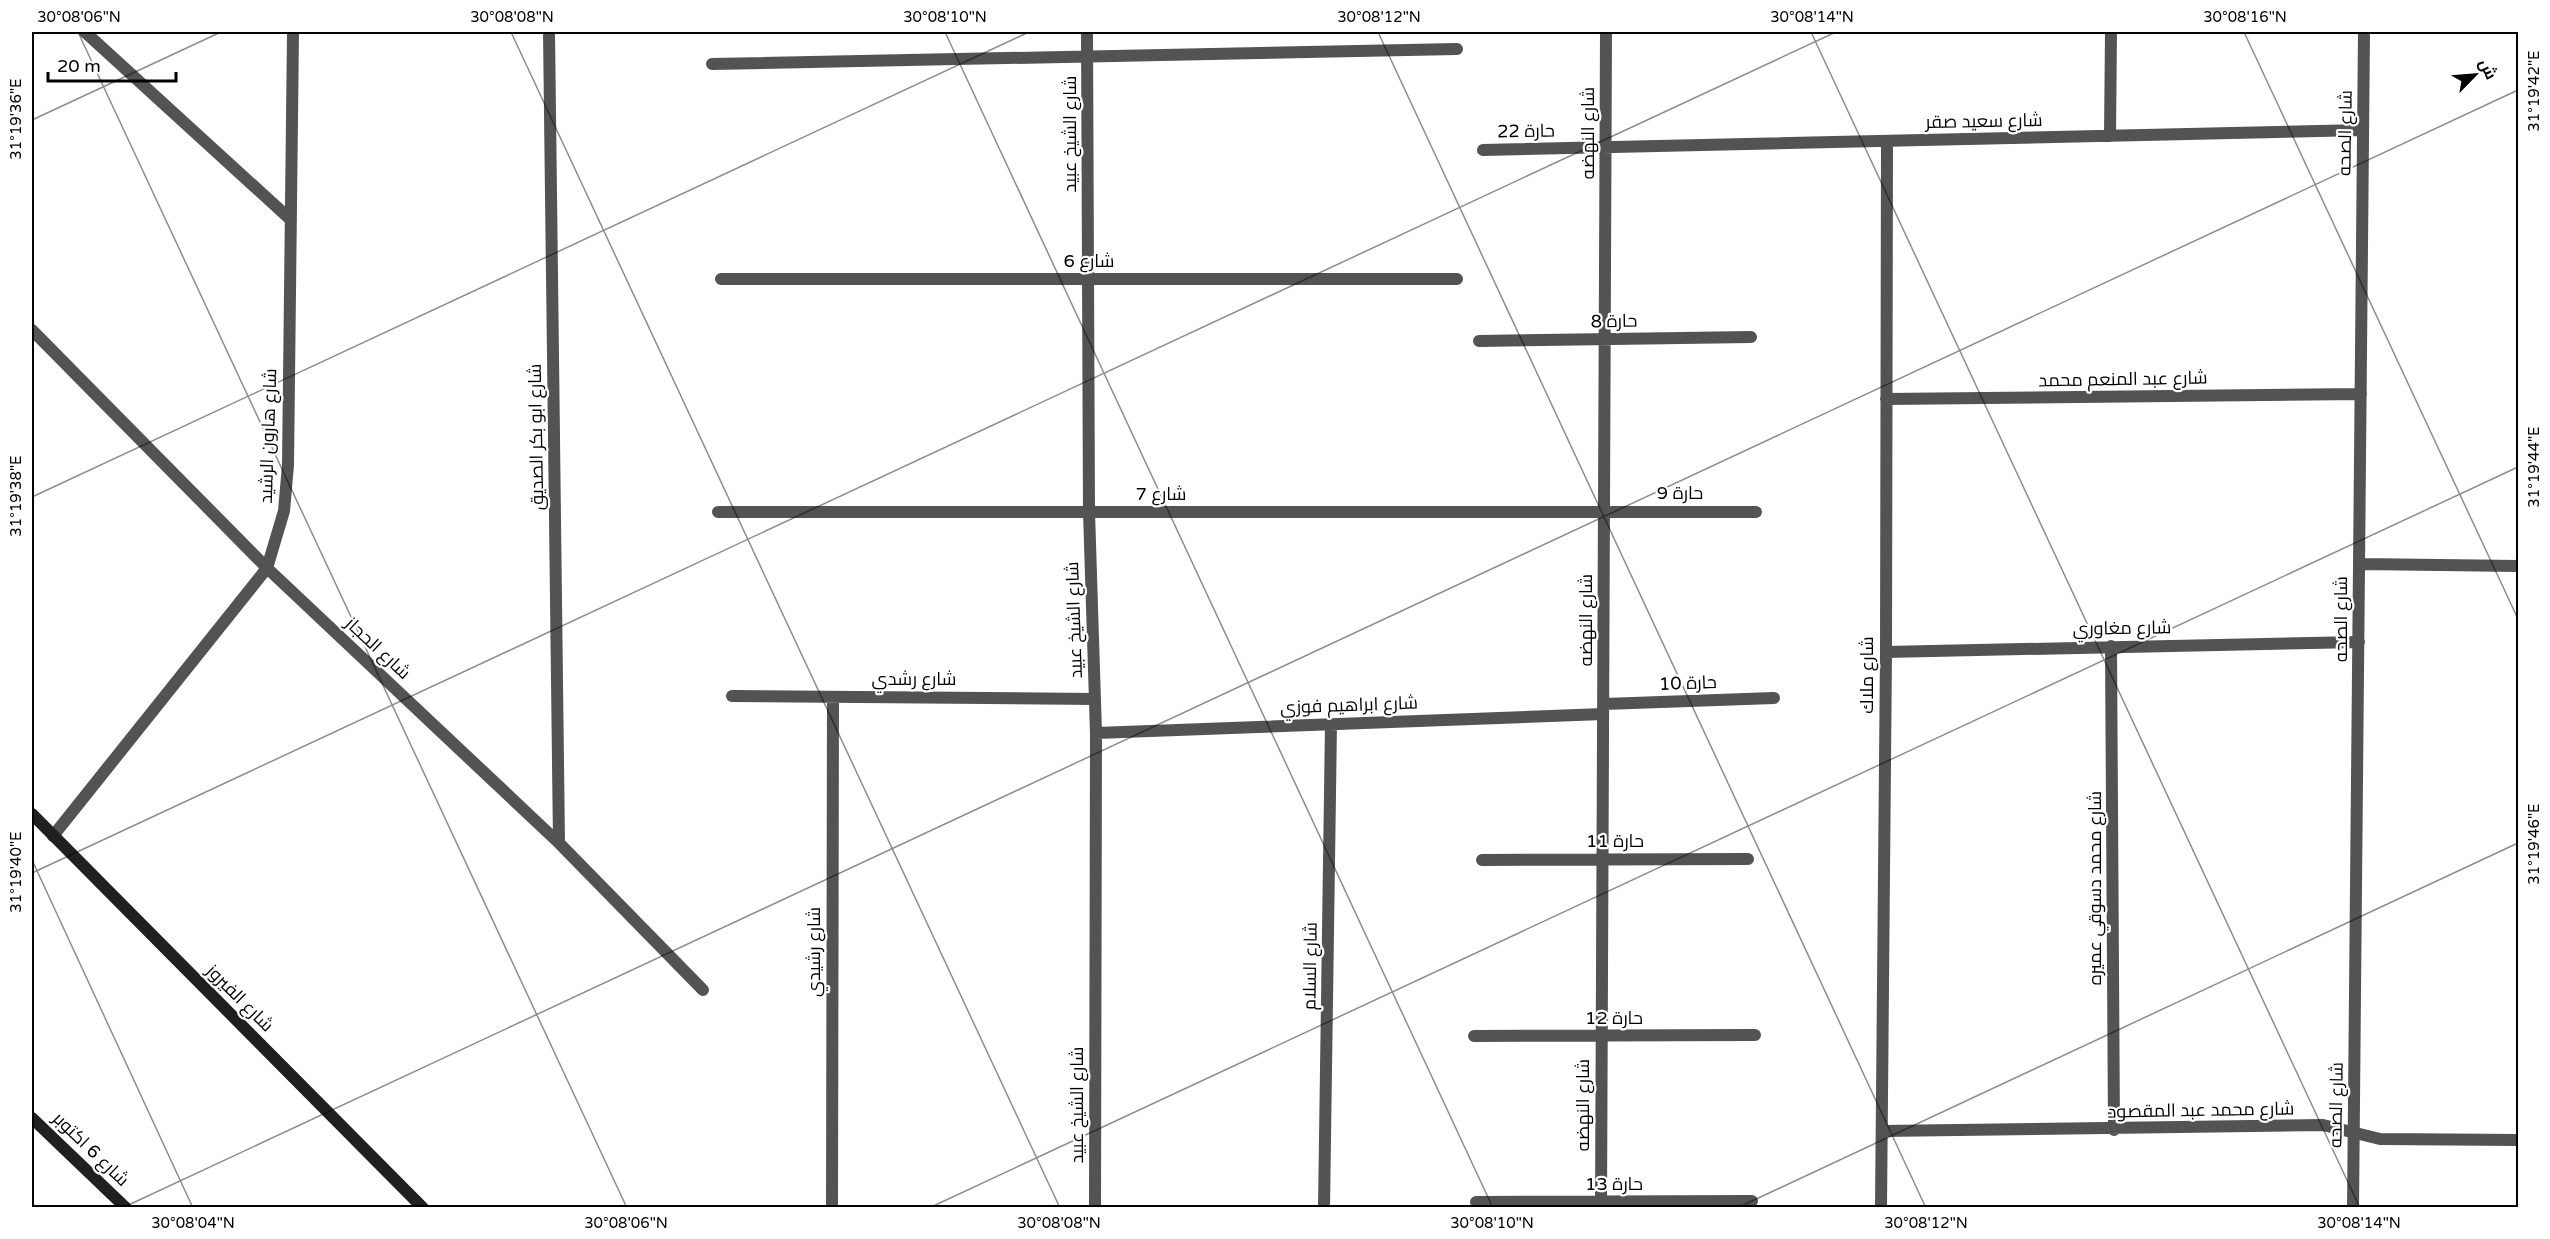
<svg xmlns="http://www.w3.org/2000/svg" width="2550" height="1239" viewBox="0 0 2550 1239" font-family="'Varela Round',Cairo,sans-serif">
  <style>
    .lines { fill: none; stroke-linecap: round; stroke-linejoin: round }
    .minor { stroke: #535353; stroke-width: 12 }
    .secondary { stroke: #202020; stroke-width: 12 }
    .ticks { fill: none; stroke: #000; stroke-width: 1.5; stroke-opacity: 0.45 }
    .labels { text-anchor: middle; dominant-baseline: central; stroke-width: 4.5; stroke-linejoin: round; paint-order: stroke }
    .street-label { font-size: 18px; fill: #000; stroke: #fff }
    .neatline { fill: none; stroke: #000; stroke-width: 2 }
    .ticks-label { font-size: 15px; text-anchor: middle; fill: #000 }
  </style>
  <rect width="100%" height="100%" fill="#fff"/>
  <g class="lines">
    <!-- minor -->
    <path class="minor" d="M85,32L291,220
      M549,32L559,843
      M1087,32L1089,512L1096,733L1095,1208
      M712,64L1457,49
      M2110,136L2111,32
      M1483,150L2363,130
      M721,279H1457
      M32,330L267,568L559,843L703,990
      M1479,341L1751,337
      M1886,399L2361,394
      M718,512H1756
      M2360,564L2518,566
      M2111,646L2114,1130
      M1886,652L2359,642
      M732,696L1095,699
      M1604,704L1774,698
      M1096,733L1603,714
      M53,836L267,568L284,511L288,465L293,32
      M1482,860L1748,859
      M1474,1036L1755,1035
      M1882,1131L2323,1125L2380,1139L2518,1140
      M1476,1202L1752,1201
      M832,1208L833,697
      M1324,1208L1331,724
      M1601,1208L1606,32
      M1881,1208L1886,652L1887,142
      M2353,1208L2364,32"/>
    <!-- secondary -->
    <path class="secondary" d="M32,814L423,1208
      M32,1118L126,1208"/>
  </g>
  <!-- ticks -->
  <path class="ticks" d="M78,32L627,1208M511,32L1060,1208M945,32L1493,1208M1378,32L1926,1208M1811,32L2360,1208M2244,32L2518,619M32,120L221,32M32,497L1029,32M32,860L193,1208M32,873L1836,32M122,1208L2518,90M929,1208L2518,467M1737,1208L2518,843"/>
  <g class="labels">
    <!-- street labels -->
    <g class="street-label">
      <text transform="translate(1984 121) rotate(-1)">شارع سعيد صقر</text>
      <text transform="translate(1526 131) rotate(-1)">حارة 22</text>
      <text transform="translate(1588 133) rotate(-90)">شارع النهضه</text>
      <text transform="translate(2345 133) rotate(-89)">شارع الصحه</text>
      <text transform="translate(1070 134) rotate(-90)">شارع الشيخ عبيد</text>
      <text x="1089" y="261">شارع 6</text>
      <text transform="translate(1614 321) rotate(-1)">حارة 8</text>
      <text transform="translate(2123 379) rotate(-1)">شارع عبد المنعم محمد</text>
      <text transform="translate(268 436) rotate(-88)">شارع هارون الرشيد</text>
      <text transform="translate(536 437) rotate(-91)">شارع ابو بكر الصديق</text>
      <text x="1680" y="493">حارة 9</text>
      <text x="1161" y="494">شارع 7</text>
      <text transform="translate(2341 619) rotate(-90)">شارع الصحه</text>
      <text transform="translate(1074 620) rotate(-92)">شارع الشيخ عبيد</text>
      <text transform="translate(1586 620) rotate(-90)">شارع النهضه</text>
      <text transform="translate(2122 628) rotate(-1)">شارع مغاوري</text>
      <text transform="translate(378 648) rotate(43)">شارع الحجاز</text>
      <text transform="translate(1867 675) rotate(-90)">شارع ملاك</text>
      <text x="914" y="679">شارع رشدي</text>
      <text transform="translate(1688 683) rotate(-2)">حارة 10</text>
      <text transform="translate(1349 705) rotate(-2)">شارع ابراهيم فوزي</text>
      <text x="1615" y="841">حارة 11</text>
      <text transform="translate(2095 888) rotate(-90)">شارع محمد دسوقي عميره</text>
      <text transform="translate(814 952) rotate(-90)">شارع رشيدي</text>
      <text transform="translate(1310 966) rotate(-89)">شارع السلام</text>
      <text transform="translate(240 998) rotate(45)">شارع الفيروز</text>
      <text x="1614" y="1018">حارة 12</text>
      <text transform="translate(1077 1105) rotate(-90)">شارع الشيخ عبيد</text>
      <text transform="translate(1583 1105) rotate(-90)">شارع النهضه</text>
      <text transform="translate(2336 1105) rotate(-89)">شارع الصحه</text>
      <text transform="translate(2201 1110) rotate(-1)">شارع محمد عبد المقصود</text>
      <text transform="translate(91 1149) rotate(44)">شارع 6 اكتوبر</text>
      <text x="1614" y="1184">حارة 13</text>
    </g>
  </g>
  <!-- border -->
  <rect width="2550" height="1239" fill="none" stroke="#ffffff" stroke-width="66"/>
  <!-- north arrow -->
  <g transform="translate(2475 75) rotate(65)" stroke="#ffffff" stroke-width="4.5" paint-order="stroke">
  <path d="M0-4.5L10 22L0 15L-10 22Z" fill="#000000"/>
  <text y="-9" font-size="16" font-weight="bold" text-anchor="middle" fill="#000000">ش</text>
  </g>
  <!-- scale -->
  <path d="M48 72v9h128v-9" fill="none" stroke="#000000" stroke-width="3"/>
  <text x="57" y="72" font-size="18" fill="#000000" stroke="#ffffff" stroke-width="4.5" paint-order="stroke">20 m</text>
  <rect x="33" y="33" width="2484" height="1173" class="neatline"/>
  <g class="ticks-label">
    <text x="79" y="22">30°08'06"N</text>
    <text x="512" y="22">30°08'08"N</text>
    <text x="945" y="22">30°08'10"N</text>
    <text x="1379" y="22">30°08'12"N</text>
    <text x="1812" y="22">30°08'14"N</text>
    <text x="2245" y="22">30°08'16"N</text>
    <text transform="translate(2534 91) rotate(-90)" y="5">31°19'42"E</text>
    <text transform="translate(16 119) rotate(-90)" y="5">31°19'36"E</text>
    <text transform="translate(2534 467) rotate(-90)" y="5">31°19'44"E</text>
    <text transform="translate(16 496) rotate(-90)" y="5">31°19'38"E</text>
    <text transform="translate(2534 844) rotate(-90)" y="5">31°19'46"E</text>
    <text transform="translate(16 872) rotate(-90)" y="5">31°19'40"E</text>
    <text x="193" y="1228">30°08'04"N</text>
    <text x="626" y="1228">30°08'06"N</text>
    <text x="1059" y="1228">30°08'08"N</text>
    <text x="1492" y="1228">30°08'10"N</text>
    <text x="1926" y="1228">30°08'12"N</text>
    <text x="2359" y="1228">30°08'14"N</text>
  </g>
</svg>
